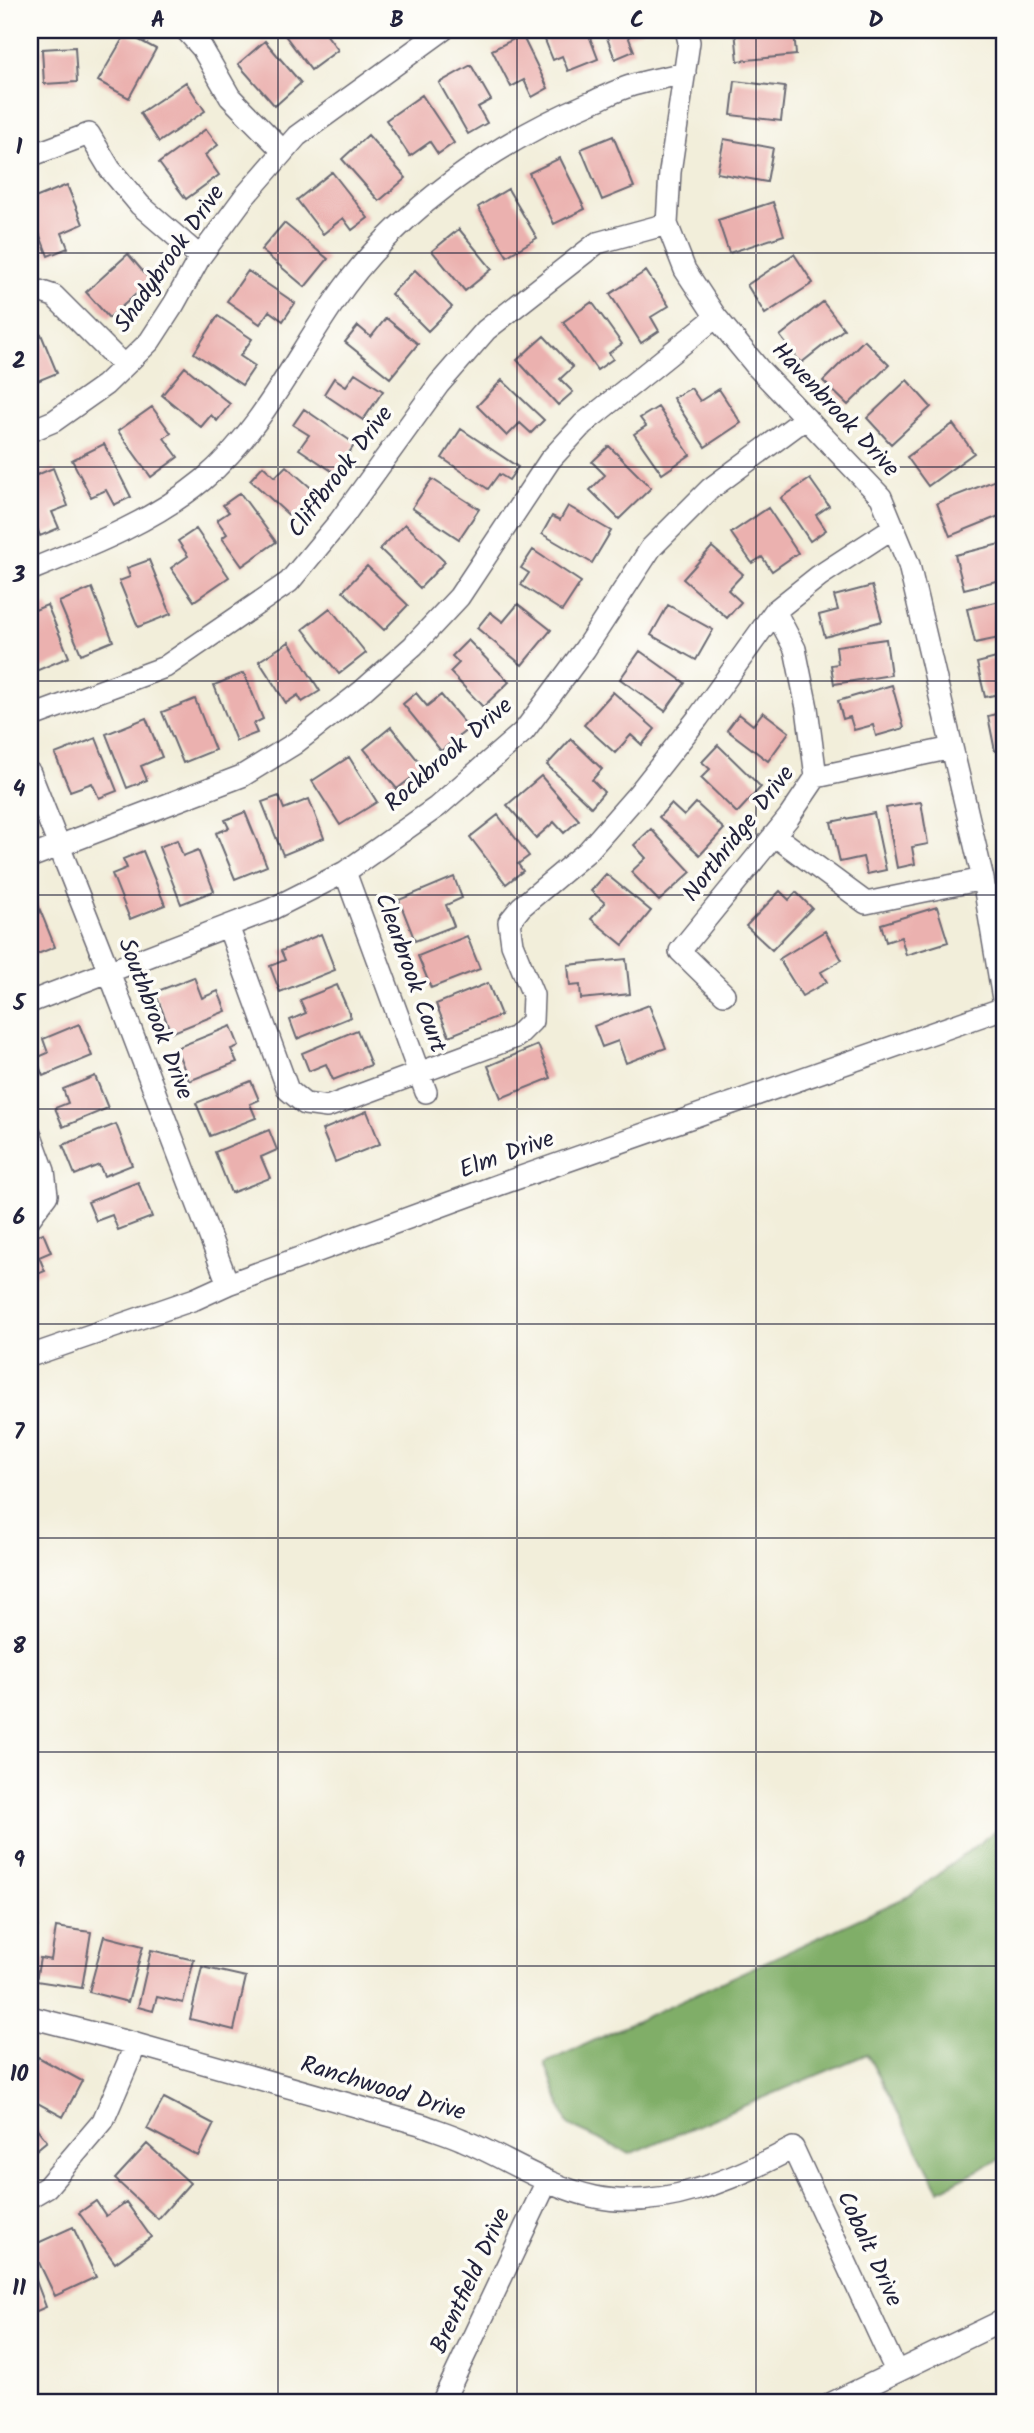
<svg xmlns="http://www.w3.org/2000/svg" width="1034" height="2433" viewBox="0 0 1034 2433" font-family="Kalam,sans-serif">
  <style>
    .forest { fill: #80ae67; stroke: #516851; stroke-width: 2 }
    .building { fill: #ebb1af }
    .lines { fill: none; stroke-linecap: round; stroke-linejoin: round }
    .minor-casing { stroke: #6b6973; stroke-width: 24 }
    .minor { stroke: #fff; stroke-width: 21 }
    .grid { fill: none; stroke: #22223b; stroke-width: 2; stroke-opacity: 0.55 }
    .labels { text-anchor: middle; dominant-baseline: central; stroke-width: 7; stroke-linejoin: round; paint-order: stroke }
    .street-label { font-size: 24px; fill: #22223b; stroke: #fdfcf7 }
    .neatline { fill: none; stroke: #22223b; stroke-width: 2.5 }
    .grid-label { font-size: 23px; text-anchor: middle; font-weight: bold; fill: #22223b }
  </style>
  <rect width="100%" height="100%" fill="#fdfcf7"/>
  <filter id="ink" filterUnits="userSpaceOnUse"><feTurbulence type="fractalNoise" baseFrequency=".0143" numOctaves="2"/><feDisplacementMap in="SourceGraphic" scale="14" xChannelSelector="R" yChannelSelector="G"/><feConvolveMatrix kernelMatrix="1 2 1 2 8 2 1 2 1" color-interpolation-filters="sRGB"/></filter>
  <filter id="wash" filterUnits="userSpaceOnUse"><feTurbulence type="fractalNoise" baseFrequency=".00686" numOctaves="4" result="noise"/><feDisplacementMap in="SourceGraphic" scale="28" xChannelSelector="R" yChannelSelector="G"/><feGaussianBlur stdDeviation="1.57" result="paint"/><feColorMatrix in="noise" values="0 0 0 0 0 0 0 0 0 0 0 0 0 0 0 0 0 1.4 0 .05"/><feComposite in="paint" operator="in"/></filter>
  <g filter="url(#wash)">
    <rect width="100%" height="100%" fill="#f2eeda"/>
    <!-- forest -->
    <path class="forest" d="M1004,1824V2157L939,2190L867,2054L630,2154L568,2125L545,2063L911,1895Z"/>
    <g id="blocks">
      <!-- building -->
      <path class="building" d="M281,30H323L338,50L311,70Z
        M541,30H587L598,59L568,71L562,56L553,60Z
        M604,30H643L628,36L634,51L615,59Z
        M735,30H794L796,55L738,61Z
        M126,33L156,49L129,98L98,81Z
        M522,35L548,88L532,97L524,80L511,87L492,50Z
        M265,41L301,83L275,106L238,64Z
        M75,47L77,82L44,84L42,49Z
        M471,65L491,100L478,107L487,123L468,134L439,83Z
        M735,81L785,87L781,121L731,115Z
        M186,82L205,111L159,142L140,113Z
        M422,95L454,143L438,154L430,142L410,156L386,120Z
        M206,129L218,145L205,155L219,175L186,199L159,163Z
        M368,135L406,178L379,201L342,159Z
        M613,136L634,187L602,200L581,149Z
        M724,139L773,148L767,182L717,173Z
        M560,158L585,209L554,224L529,173Z
        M332,172L368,218L352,230L343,218L323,234L297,200Z
        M67,185L83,224L62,233L68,248L48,256L30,210V200Z
        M508,189L537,238L507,256L478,207Z
        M773,202L784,235L729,253L718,220Z
        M284,223L328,259L305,287L261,250Z
        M459,229L492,269L465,291L432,251Z
        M128,254L151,281L109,318L86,292Z
        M794,254L813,283L765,314L747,285Z
        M415,270L452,307L428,331L391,294Z
        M248,271L295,303L283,321L269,311L260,324L227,301Z
        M646,271L669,306L651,317L659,331L641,343L610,294Z
        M592,302L622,344L609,353L613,359L597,370L563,322Z
        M823,302L844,329L801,363L780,336Z
        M218,316L252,339L240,356L255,366L242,385L194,353Z
        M386,318L418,344L390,378L345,342L358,326L371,337Z
        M41,334L57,373L30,384V338Z
        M544,336L573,367L560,379L573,392L558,405L517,360Z
        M864,340L889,365L848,405L823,381Z
        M185,367L230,404L217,421L211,415L201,427L162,395Z
        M355,373L383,391L363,420L324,394L334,378L346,386Z
        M502,380L544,420L531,433L520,423L507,436L477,406Z
        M907,380L931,407L891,444L867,418Z
        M691,388L700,401L719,389L741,423L705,447L673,398Z
        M152,407L171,433L164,438L178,457L151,477L118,431Z
        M658,407L690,455L662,474L634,434L646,426L640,418Z
        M304,409L355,444L335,473L299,449L309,435L293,425Z
        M953,424L974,453L928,486L907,457Z
        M461,429L518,467L509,480L499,474L488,489L442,458Z
        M104,444L131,497L114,505L106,490L91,497L72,460Z
        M609,446L651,488L619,519L590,490L605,475L592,462Z
        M263,466L275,477L286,466L317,493L293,519L250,480Z
        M53,468L68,506L52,512L59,528L40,536L30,509V478Z
        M432,479L479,509L459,539L412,508Z
        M810,479L829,506L816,515L826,530L810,541L781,498Z
        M996,480L1004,501V514L950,536L937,503Z
        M240,493L276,542L242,566L222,538L227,534L217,520L229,512L223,505Z
        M568,506L611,531L592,563L542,534L552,516L560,520Z
        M768,508L798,553L772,571L762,557L752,563L731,533Z
        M405,524L445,562L420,588L380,549Z
        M196,529L229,577L194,601L171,568L188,556L178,541Z
        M1004,543V579L964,589L955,555Z
        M712,547L743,574L728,590L741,602L727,618L683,579Z
        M533,550L581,582L562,611L521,585L529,573L521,568Z
        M149,560L171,614L138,627L119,581L130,577L127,568Z
        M367,566L408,605L384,630L343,591Z
        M872,586L882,621L825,637L819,615L838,610L834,596Z
        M92,588L113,641L81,654L59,602Z
        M1004,600V637L975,643L967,609Z
        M518,604L551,630L522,665L477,628L490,612L503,622Z
        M47,605L69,657L36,671L30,655V612Z
        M668,605L713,630L696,660L651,635Z
        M330,608L366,653L339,674L303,629Z
        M886,639L891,675L834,684L831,665L838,664L836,646Z
        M468,640L509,682L483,707L450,672L459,663L452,656Z
        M289,642L320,691L302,702L298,695L286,703L259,661Z
        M640,651L685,683L665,711L620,679Z
        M1004,656V693L985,697L977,663Z
        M244,673L263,719L253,724L257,733L236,741L214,685Z
        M892,685L904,728L876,736L873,725L854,730L850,717L843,719L838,701Z
        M613,692L655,729L642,745L631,735L615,753L584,725Z
        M416,693L427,706L441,695L469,728L441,751L403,704Z
        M195,699L215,750L183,763L162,712Z
        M763,712L789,732L768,761L727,730L739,714L753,725Z
        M1004,712V749L995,751L988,716Z
        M146,718L162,757L141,766L147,780L127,788L106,734Z
        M391,727L424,768L397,789L364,749Z
        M96,738L117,791L99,798L92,783L70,791L55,754Z
        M571,739L602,769L592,780L604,792L591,807L547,765Z
        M718,745L761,787L737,813L701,778L710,769L702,762Z
        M349,757L377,802L340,825L312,781Z
        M541,776L579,820L564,833L554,822L536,838L507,805Z
        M279,796L284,809L309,799L324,838L283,855L262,802Z
        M921,802L928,844L912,847L915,864L897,868L886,808Z
        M696,803L724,829L700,855L659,817L671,804L684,816Z
        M245,812L267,866L235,879L216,833L229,828L225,820Z
        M874,813L886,870L867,874L863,857L840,862L831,822Z
        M498,815L529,856L518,864L523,871L506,884L470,837Z
        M651,829L691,872L659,901L631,872L646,858L634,845Z
        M177,840L183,856L198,850L214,891L181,904L159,847Z
        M143,851L165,905L130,919L112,874L127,868L123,859Z
        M606,874L651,911L623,945L591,919L605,903L591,891Z
        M454,877L462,898L446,905L454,926L415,941L399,900Z
        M780,891L789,900L796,892L812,908L772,950L746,926Z
        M36,900L55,947L30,957V903Z
        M937,907L948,942L906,955L901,937L886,942L881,924Z
        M825,931L842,960L821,972L827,982L802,996L779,959Z
        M321,934L335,970L280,992L270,966L285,960L281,951Z
        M467,936L480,969L431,988L418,956Z
        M626,959L630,994L581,999L580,985L570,986L568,965Z
        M194,977L202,998L218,991L226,1011L171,1033L155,992Z
        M488,983L501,1015L449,1036L436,1004Z
        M337,985L351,1017L297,1039L290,1020L306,1013L300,1000Z
        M649,1005L666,1048L626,1063L618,1041L602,1047L594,1026Z
        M79,1024L92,1056L43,1076L36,1058L48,1053L43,1039Z
        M231,1026L239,1046L231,1049L237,1062L189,1081L176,1048Z
        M357,1030L371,1065L333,1080L326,1064L309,1071L302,1053Z
        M538,1045L551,1078L501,1098L488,1066Z
        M95,1076L108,1108L63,1127L55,1108L68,1103L63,1089Z
        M251,1081L259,1100L250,1104L256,1118L210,1136L196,1103Z
        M367,1111L380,1144L335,1162L322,1130Z
        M116,1124L132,1165L104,1176L99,1165L75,1175L63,1145Z
        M269,1130L277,1150L261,1157L270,1178L231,1193L215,1152Z
        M138,1182L152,1217L118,1230L112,1215L96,1221L88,1202Z
        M43,1233L51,1252L39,1257L45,1271L30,1277V1239Z
        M30,1922L38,1924L31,1954H30Z
        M56,1927L91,1932L82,1988L36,1981L40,1958L51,1960Z
        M104,1936L143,1946L128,2002L89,1992Z
        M151,1950L194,1960L183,2003L157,1997L153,2011L138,2007Z
        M202,1967L246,1977L234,2030L190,2019Z
        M38,2057L82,2081L63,2117L30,2099V2071Z
        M164,2098L214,2124L198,2156L147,2129Z
        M30,2120L47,2141L30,2155Z
        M147,2144L190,2183L158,2219L115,2179Z
        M96,2201L106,2216L126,2202L151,2237L115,2263L79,2213Z
        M73,2227L96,2277L55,2296L31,2246Z
        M30,2265L46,2307L30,2314Z"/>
    </g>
  </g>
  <g filter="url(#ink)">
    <use href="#blocks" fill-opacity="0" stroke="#6b6973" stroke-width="2"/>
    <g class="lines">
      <defs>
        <path id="minor" d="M186,30L202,48L230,97L283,151
          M686,30L689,42L670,172L667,224L685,270L716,317L758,368L881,497L909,565L983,879L1004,1005
          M30,156L89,134L110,169L140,205L200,257
          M30,288L54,296L124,366
          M30,431L54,421L105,385L150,341L174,304L200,257L245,196L297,136L443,30
          M30,570C90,546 152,522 203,480C260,432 292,363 334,302C393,214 493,144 590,103C604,97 619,89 633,85C650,80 668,77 685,73
          M775,611L795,649L807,708L816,777
          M30,717L165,667L289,582L339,522L439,384L486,330L597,243L667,224
          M30,773L109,972L228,1284
          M774,835L866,903L983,879
          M30,857L242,776L294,744L361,692L413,646L459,597L550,460L583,424L716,317
          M345,872L426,1092
          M228,926L288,1090L305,1104L327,1107L516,1037L532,1021L533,995L512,944L509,922L521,907L588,851L638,794L698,718L775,611L819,576L894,527
          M724,994L680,951L789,817L816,777L952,748
          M30,1002L272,909L345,872L437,807L524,731L585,649L651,548L710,489L806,418
          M30,1133L44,1171L47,1195L30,1218
          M30,1356L195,1299L228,1284L501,1184L1004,1008
          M30,2017L136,2044L423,2125C436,2130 450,2134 463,2140C506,2158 548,2187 595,2197C662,2211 735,2179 793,2148L896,2371
          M30,2197L47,2187L103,2121L136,2044
          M442,2403L547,2181
          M832,2403L1004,2320"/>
      </defs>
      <!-- minor casing -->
      <use href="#minor" class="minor-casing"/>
      <!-- minor -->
      <use href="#minor" class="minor"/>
    </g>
  </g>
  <!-- grid -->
  <path class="grid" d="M278,30V2403M517,30V2403M756,30V2403M30,253H1004M30,467H1004M30,681H1004M30,895H1004M30,1109H1004M30,1324H1004M30,1538H1004M30,1752H1004M30,1966H1004M30,2180H1004"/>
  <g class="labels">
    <!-- street labels -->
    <g class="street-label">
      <text transform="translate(170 259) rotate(-55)">Shadybrook Drive</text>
      <text transform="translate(835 410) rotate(47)">Havenbrook Drive</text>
      <text transform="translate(341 472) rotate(-53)">Cliffbrook Drive</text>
      <text transform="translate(449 755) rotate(-41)">Rockbrook Drive</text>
      <text transform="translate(739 834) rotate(-52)">Northridge Drive</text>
      <text transform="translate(410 973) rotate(70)">Clearbrook Court</text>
      <text transform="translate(155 1019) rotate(69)">Southbrook Drive</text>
      <text transform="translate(507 1155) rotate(-20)">Elm Drive</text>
      <text transform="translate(383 2089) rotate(17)">Ranchwood Drive</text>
      <text transform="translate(869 2249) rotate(65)">Cobalt Drive</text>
      <text transform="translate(471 2281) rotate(-65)">Brentfield Drive</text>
    </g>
  </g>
  <!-- margin -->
  <rect width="1034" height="2433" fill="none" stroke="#fdfcf7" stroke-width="77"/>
  <rect x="38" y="38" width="958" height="2356" class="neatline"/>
  <g class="grid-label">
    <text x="158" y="27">A</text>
    <text x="397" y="27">B</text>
    <text x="637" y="27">C</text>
    <text x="876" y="27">D</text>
    <text x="19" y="154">1</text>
    <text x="19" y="368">2</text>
    <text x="19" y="582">3</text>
    <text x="19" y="796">4</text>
    <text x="19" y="1010">5</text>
    <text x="19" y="1224">6</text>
    <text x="19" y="1439">7</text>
    <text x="19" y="1653">8</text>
    <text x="19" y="1867">9</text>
    <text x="19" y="2081">10</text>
    <text x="19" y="2295">11</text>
  </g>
</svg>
